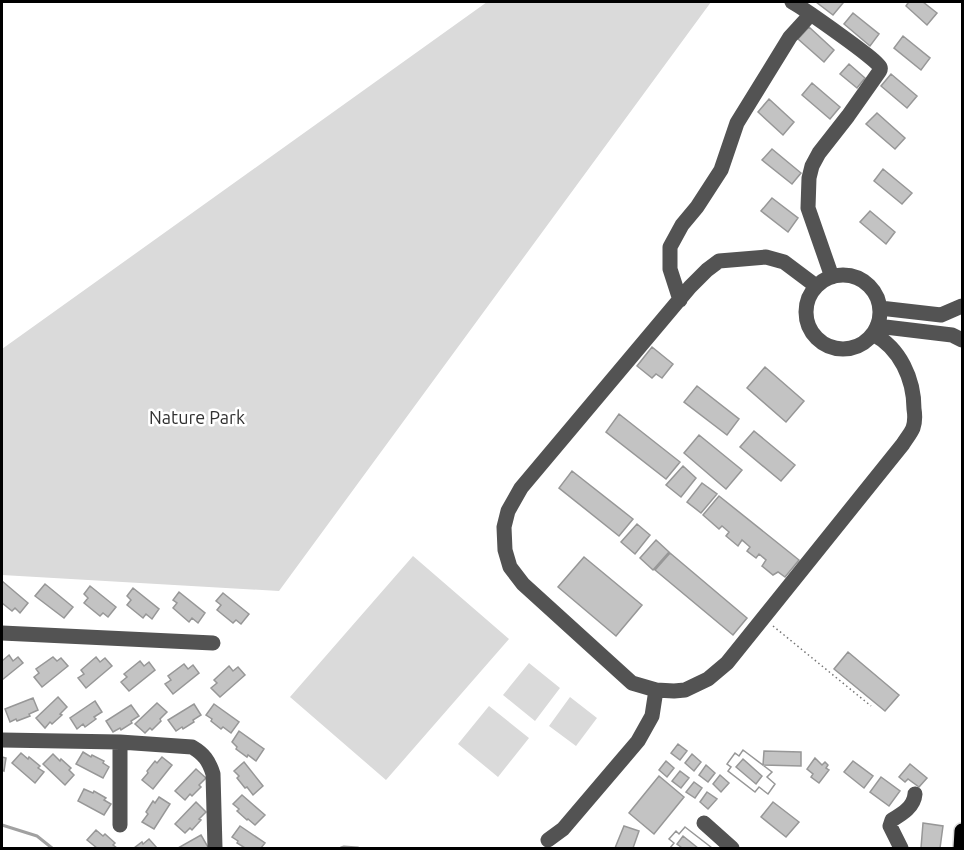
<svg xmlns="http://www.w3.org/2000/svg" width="964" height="850" viewBox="0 0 964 850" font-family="Ubuntu,sans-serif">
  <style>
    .green { fill: #dadada }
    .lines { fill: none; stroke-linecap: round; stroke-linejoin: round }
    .stream { stroke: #a1a1a1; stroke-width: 3 }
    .building { fill: #c3c3c3; stroke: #979797; stroke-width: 1.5; fill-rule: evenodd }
    .major-casing { stroke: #dbdbdb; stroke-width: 18 }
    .path { stroke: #757575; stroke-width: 1.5; stroke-dasharray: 1.5 3; stroke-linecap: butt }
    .minor { stroke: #535353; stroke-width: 15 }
    .major { stroke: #000; stroke-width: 15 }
    .labels { text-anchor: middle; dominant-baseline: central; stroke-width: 5; stroke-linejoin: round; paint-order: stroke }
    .park-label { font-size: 18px; fill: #313131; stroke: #fff }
  </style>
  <rect width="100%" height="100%" fill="#fff"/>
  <!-- green -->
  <path class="green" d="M487,2H711L279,591L2,575V349Z
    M413,556L509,639L386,780L290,697Z
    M529,663L560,688L535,721L503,695Z
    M570,697L597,718L576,746L549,726Z
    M489,706L529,738L498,777L458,744Z"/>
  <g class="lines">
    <!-- stream -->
    <path class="stream" d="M2,825L37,836L52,848
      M341,848L344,847L358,848"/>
  </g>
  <!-- building -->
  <path class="building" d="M816,2H841L843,3L833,15Z
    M906,2H923L937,13L927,25L906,6L908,3Z
    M853,13L879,34L870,46L844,24Z
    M809,27L834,50L824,62L798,39Z
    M903,36L930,58L921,70L894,48Z
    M849,64L865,78L857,88L840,74Z
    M891,74L917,96L907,108L881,86Z
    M812,83L840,107L830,119L802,95Z
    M769,99L794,122L783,135L758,112Z
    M877,113L905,138L895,149L866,124Z
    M772,149L801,173L792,184L762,160Z
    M883,169L912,193L902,204L874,181Z
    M772,198L798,218L788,232L761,211Z
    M870,211L895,232L886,244L860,222Z
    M652,347L673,364L662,378L656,374L652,378L637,366Z
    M765,367L804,401L786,422L747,388Z
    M697,386L739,419L727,435L684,402Z
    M619,414L680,462L666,479L606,432Z
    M754,431L795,465L781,481L740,447Z
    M699,435L742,470L726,489L684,453Z
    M683,466L696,478L681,497L666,485Z
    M572,471L633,519L619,536L559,488Z
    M702,483L717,494L701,513L687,502Z
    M719,496L799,560L785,577L778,572L773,575L762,566L766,560L759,554L756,558L747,551L750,547L742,540L738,546L726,536L729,532L722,526L719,529L703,515Z
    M637,524L650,535L635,554L621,542Z
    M656,540L669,552L653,570L640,558Z
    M670,553L747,618L733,635L655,570Z
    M584,557L642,605L616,636L558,587Z
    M2,581L28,603L20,613L15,608L12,611L2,603Z
    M45,584L73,607L64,618L35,596Z
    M90,586L116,607L108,617L103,613L100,616L84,603L88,598L84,594Z
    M133,588L159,609L152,619L146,614L143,618L127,605L131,600L127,596Z
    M179,592L205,613L198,623L192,618L189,622L173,608L177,603L173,600Z
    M223,593L249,614L241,624L236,620L233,623L217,610L221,605L216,601Z
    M848,652L899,695L885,711L834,669Z
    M9,655L13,661L18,657L23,663L2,680V661Z
    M53,657L57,661L61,658L68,666L42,687L34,677L39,673L36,669Z
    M96,657L100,662L105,658L112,666L86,688L78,678L84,674L81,670Z
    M140,661L144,666L149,662L155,670L129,691L121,682L127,677L124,674Z
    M184,664L188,669L193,665L199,673L173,694L165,684L171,680L168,676Z
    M229,666L233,671L238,667L245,675L220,697L211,688L217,683L214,680Z
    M58,697L67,707L60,714L62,715L52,724L50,722L45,728L36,718Z
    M33,698L38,710L29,714L30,716L17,721L16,719L10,722L5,709Z
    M95,701L102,712L94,717L96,719L85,727L83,724L77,729L70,718Z
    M157,703L167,712L160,719L161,721L152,730L150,728L145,733L135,724Z
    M194,704L201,715L193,720L194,722L183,729L182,727L176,731L168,720Z
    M214,704L239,722L231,733L223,727L221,729L211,721L212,719L206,715Z
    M131,705L139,716L131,721L132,723L121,730L120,728L113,732L106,721Z
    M239,731L264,749L256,761L248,755L247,757L236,749L237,747L232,742Z
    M678,744L687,751L680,760L671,753Z
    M743,750L772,772L767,777L775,784L768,794L759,787L755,792L728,771L731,767L727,764L735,753L739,756ZM743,759L762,776L756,784L736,767Z
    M743,750L772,772L767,777L775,784L768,794L759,787L755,792L728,771L731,767L727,764L735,753L739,756Z
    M764,751L801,752V766L763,765Z
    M83,752L91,757L92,755L104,761L103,763L109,767L103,778L76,764Z
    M21,753L28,759L29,757L40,766L38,768L44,772L35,783L12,763Z
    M53,754L60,761L61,759L71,768L69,770L74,775L65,785L43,764Z
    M692,754L701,762L694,771L685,763Z
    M2,757L6,758L4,771L2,770Z
    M162,757L172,765L153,789L142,780L148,773L147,771L155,761L157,763Z
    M815,758L822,765L825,762L828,765L826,768L829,770L819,783L811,777L813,774L807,769Z
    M666,761L674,768L667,777L659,770Z
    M853,761L873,776L864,788L844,772Z
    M244,762L263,786L253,795L247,787L245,788L237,778L239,776L234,771Z
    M910,764L927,778L919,787L908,779L905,782L899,777Z
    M706,765L715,773L708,782L699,775Z
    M196,769L206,778L199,785L201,787L192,796L190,794L185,800L175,791Z
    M680,771L689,778L681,788L672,781Z
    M720,775L729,783L721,792L713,784Z
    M659,776L684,797L654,834L629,813Z
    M881,777L900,791L889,806L870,792Z
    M694,782L702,788L695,798L686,792Z
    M84,789L93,793L94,791L106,798L104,800L111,804L104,815L78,801Z
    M707,792L717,799L708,809L700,802Z
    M242,795L265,815L255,825L248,819L247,820L237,811L239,809L233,804Z
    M159,797L170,804L154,829L142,822L148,814L146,812L153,801L155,803Z
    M196,802L206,812L199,819L201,820L192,830L190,828L185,833L175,824Z
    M773,802L799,822L786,837L761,817Z
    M923,823L943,826L940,848H921Z
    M240,826L265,843L261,848H245L237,843L238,841L232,837Z
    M624,826L639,831L633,848H615Z
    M685,827L712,848H698L683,836L677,844L682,848H670L674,843L669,839L676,831L679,834Z
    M685,827L712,848H670L674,843L669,839L676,831L679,834Z
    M96,830L103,836L105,834L115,843L113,845L117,848H97L87,840Z
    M201,835L208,847L205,848H178Z
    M149,839L157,848H134L142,842L143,844Z"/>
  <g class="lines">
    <defs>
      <path id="major" d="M961,848L962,831"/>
    </defs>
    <!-- major casing -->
    <use href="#major" class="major-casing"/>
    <!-- path -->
    <path class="path" d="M773,626L871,706"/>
    <!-- minor -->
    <path class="minor" d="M792,2C803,8 879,61 880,67C881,69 880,70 879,72L848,116L819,153L812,166L809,178L808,208L832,277
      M806 312a37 37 0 1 1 74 0a37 37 0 1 1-74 0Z
      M816,286L784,262L766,257L719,261L707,270L690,287L521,488L508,511L504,527L505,550L510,567L523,584L632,683L656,690L674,691L685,690L708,679L727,663L903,444C906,439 911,433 913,428C915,422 915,415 914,409C914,379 900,348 873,334
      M680,300L670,269V247L682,225L697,207L721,170L737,123L790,37L811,14
      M880,308L941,315L962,306
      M877,326L952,335L962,340
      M2,633L213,643
      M2,740L120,742L192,747C204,754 209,761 213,774L215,848
      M704,823L732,848
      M120,825V742
      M548,840L563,829L638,741L652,716L656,690
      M901,848L890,826L892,820C902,814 914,807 915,794"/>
    <!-- major -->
    <use href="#major" class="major"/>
  </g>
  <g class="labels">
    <!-- park labels -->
    <g class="park-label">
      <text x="197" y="417">Nature Park</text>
    </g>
  </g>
  <!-- border -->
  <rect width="964" height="850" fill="none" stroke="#000000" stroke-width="6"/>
</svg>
